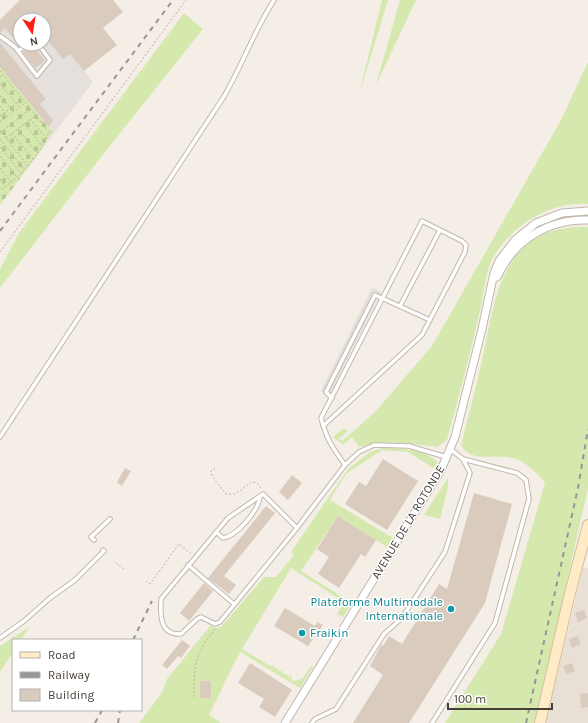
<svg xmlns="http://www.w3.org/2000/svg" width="588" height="723" viewBox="0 0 588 723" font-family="Karla,sans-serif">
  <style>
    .residential { fill: #e8e0d5 }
    .industrial { fill: #e6e0dc }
    .grass { fill: #d5e9af }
    .cemetery { fill: url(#cemetery-stones) }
    .parking { fill: #e2dfdc }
    .building { fill: #d9ccbf }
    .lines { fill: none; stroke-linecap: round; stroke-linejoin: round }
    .lane-casing { stroke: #c2b8ac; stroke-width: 5.5 }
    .street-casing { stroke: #c2b8ac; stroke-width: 9 }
    .secondary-casing { stroke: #d5bd96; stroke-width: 12 }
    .path { stroke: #c2af9a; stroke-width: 1; stroke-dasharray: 2 2; stroke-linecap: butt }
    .lane { stroke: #fff; stroke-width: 3.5 }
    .street { stroke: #fff; stroke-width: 7 }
    .secondary { stroke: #ffebc6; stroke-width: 10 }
    .rail { stroke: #969696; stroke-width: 2; stroke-dasharray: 5 5; stroke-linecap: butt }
    .culture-dot { fill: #0f9aa8; stroke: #fff; stroke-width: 1.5 }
    .labels { text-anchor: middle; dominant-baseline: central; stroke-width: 3; stroke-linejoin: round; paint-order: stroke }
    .street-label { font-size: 12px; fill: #473e36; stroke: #fff }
    .culture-label { font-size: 12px; fill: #0d838f; stroke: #fff; text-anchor: end }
  </style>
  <defs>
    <pattern id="cemetery-stones" width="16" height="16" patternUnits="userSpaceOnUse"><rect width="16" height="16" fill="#d5e9af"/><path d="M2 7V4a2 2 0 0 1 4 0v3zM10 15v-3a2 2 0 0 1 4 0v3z" fill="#b8c997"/></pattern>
  </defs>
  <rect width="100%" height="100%" fill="#f4eee7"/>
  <!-- residential -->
  <path class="residential" d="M583,568H588V723H546Z"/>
  <!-- industrial -->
  <path class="industrial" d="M20,0H27L20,20V44H44V21L93,82L43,148L52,131L0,67V20Z"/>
  <!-- grass -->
  <path class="grass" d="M382,0H388L359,95Z
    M400,0H416L376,85Z
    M184,13L203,29L98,161L0,288V269L19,233Z
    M588,62V204C551,201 515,224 495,254C485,270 485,289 481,306C471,351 459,396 447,440L437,447C410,443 385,439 359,447L352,437L343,445L333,437L344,428L348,431L339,439L342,441L375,412L432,346L561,120Z
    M588,227V489L534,723H445L501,634L545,483C538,474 527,463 516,459C497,452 471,465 461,445C468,417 476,388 482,360C493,313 497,248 552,231C564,228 576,226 588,227Z
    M382,448C400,449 426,448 438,463L435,469L408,452L382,450L346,474L330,500L393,538L387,547L338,516L301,571L352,603L343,617L337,614L344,602L291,568L242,649L270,666L274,665L275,669L278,668L279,671H282L283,674H287L288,677L291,676L292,681L302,679L311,666L313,667L300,688L240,652L209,715L221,723H139L161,694L167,679L210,626L216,628L221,627L264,577H276L294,555L291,552L348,469L370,452Z
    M448,478V487L440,519L424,515Z
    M29,627L21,640H13V652L0,672V646Z"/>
  <!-- cemetery -->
  <path class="cemetery" d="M0,67L52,131L43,148L0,205Z"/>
  <!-- parking -->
  <path class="parking" d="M372,288L381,292L328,397L321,391Z"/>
  <!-- building -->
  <path class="building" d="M20,0H113L123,12L103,28L117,45L84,71L70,54L63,59L44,36V20H20V40L17,43L5,28L0,33V20Z
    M0,43L46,99L40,104L53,120L49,127L0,67Z
    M32,44L45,61L35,68L23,52Z
    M383,459L418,481L387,530L345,504L359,482L366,486Z
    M125,468L131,471L122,486L117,482Z
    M292,475L302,483L288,500L279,492Z
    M474,493L512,504L485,603L409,723H353L383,675L370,666L381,645L383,646L389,636L402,644L439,584L447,589Z
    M266,506L275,513L224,576L236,585L229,594L208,578Z
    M338,516L376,540L365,557L361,554L339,588L318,574L329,557L317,549Z
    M204,583L213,591L189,621L180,613Z
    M285,608L315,626L317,622L323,625L308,646L274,626Z
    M584,610L587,618L578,622L575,613Z
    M578,636L581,644L572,648L569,639Z
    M182,640L190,646L181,658L178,656L167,669L162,665Z
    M250,663L292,690L275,717L259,707L264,699L238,683Z
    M572,663L575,671L566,674L563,666Z
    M200,681H211V698H200Z
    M588,693V707L581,708L580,694Z"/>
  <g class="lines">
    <defs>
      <path id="lane" d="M0,36L15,47L37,76L50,60L38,44
        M18,51L28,44
        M400,306L440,230
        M332,398L326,392L375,295L430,320
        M323,426L422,335L465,252L466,245L462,241L422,221L321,418C327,440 332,447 345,465
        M0,437L223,98C242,66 254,31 274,0
        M297,528L263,494L228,518L161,599C160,616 160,635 181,634L197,619L201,617L215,624L220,622L297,528L345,465L359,452L374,445L409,446L446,457
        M216,532L223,538C237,536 259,510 260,496
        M94,540L91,537L110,519
        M188,565L234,604
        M0,638L24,621L50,598L75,580L104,551L103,550
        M312,723L315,719L336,709L384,634L402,618L445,552L470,473L463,459
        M432,723L495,623L529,499L526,480L517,473L463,459L450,449"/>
      <path id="street" d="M497,277C514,240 548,219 588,220
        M285,723L441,470L455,437L482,329L494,273L499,261L515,240L536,223L562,213L588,211"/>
      <path id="secondary" d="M540,723L569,597L588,525"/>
    </defs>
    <!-- lane casing -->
    <use href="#lane" class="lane-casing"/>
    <!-- street casing -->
    <use href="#street" class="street-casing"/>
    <!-- secondary casing -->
    <use href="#secondary" class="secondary-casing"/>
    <!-- path -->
    <path class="path" d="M0,71L49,132C39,156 22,176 0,190
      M0,77L3,75
      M0,84L19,107
      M0,96L13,111
      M0,106L7,116
      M0,116L22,99
      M30,119L46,138
      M0,122L25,103
      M25,124L42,146
      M18,129L37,153
      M0,130L28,166
      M0,133L30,109
      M12,133L33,159
      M6,138L35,116
      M0,139L24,169
      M0,147L21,173
      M0,156L17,177
      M0,168L11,182
      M0,179L5,186
      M0,252L186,0
      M215,468L211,471L212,476L226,494H235L252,482L257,483L261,488
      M116,563L124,569
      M146,581L150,584L179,544L191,554
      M194,697C194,663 194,657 215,629"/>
    <!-- lane -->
    <use href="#lane" class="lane"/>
    <!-- street -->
    <use href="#street" class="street"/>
    <!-- secondary -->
    <use href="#secondary" class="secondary"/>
    <!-- rail -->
    <path class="rail" d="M0,231L173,0
      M133,640L152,601
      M95,723L102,710
      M118,723L120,710
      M526,723L578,488L588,429"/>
  </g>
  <!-- markers -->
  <g class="culture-dot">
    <circle cx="451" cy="609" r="4"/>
    <circle cx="302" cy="633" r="4"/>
  </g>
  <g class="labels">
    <!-- street labels -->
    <g class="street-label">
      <text transform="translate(408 522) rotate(-59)">AVENUE DE LA ROTONDE</text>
    </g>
    <!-- culture labels -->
    <g class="culture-label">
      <text x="443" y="602">Plateforme Multimodale<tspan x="443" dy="14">Internationale</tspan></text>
      <text x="310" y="633" text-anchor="start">Fraikin</text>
    </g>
  </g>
  <!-- legend -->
  <rect x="12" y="639" width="130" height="72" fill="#ffffff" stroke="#b5b2af"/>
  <rect x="20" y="652" width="20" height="6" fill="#ffebc6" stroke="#b5b2af"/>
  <text x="48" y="659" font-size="12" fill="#473e36">Road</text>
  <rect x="20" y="672" width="20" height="6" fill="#969696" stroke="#b5b2af"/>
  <text x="48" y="679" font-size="12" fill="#473e36">Railway</text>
  <rect x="20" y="689" width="20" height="12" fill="#d9ccbf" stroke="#b5b2af"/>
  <text x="48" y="699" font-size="12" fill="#473e36">Building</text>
  <!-- north arrow -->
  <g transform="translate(32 32) rotate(168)"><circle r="19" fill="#ffffff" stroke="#b5b2af"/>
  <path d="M0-3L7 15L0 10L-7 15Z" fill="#fe1e14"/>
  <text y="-6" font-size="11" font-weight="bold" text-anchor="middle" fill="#473e36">N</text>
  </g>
  <!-- scale -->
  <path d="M448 703v6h104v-6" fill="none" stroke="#473e36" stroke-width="2"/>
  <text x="454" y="703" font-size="12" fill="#473e36" stroke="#ffffff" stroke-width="3" paint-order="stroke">100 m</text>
</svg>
